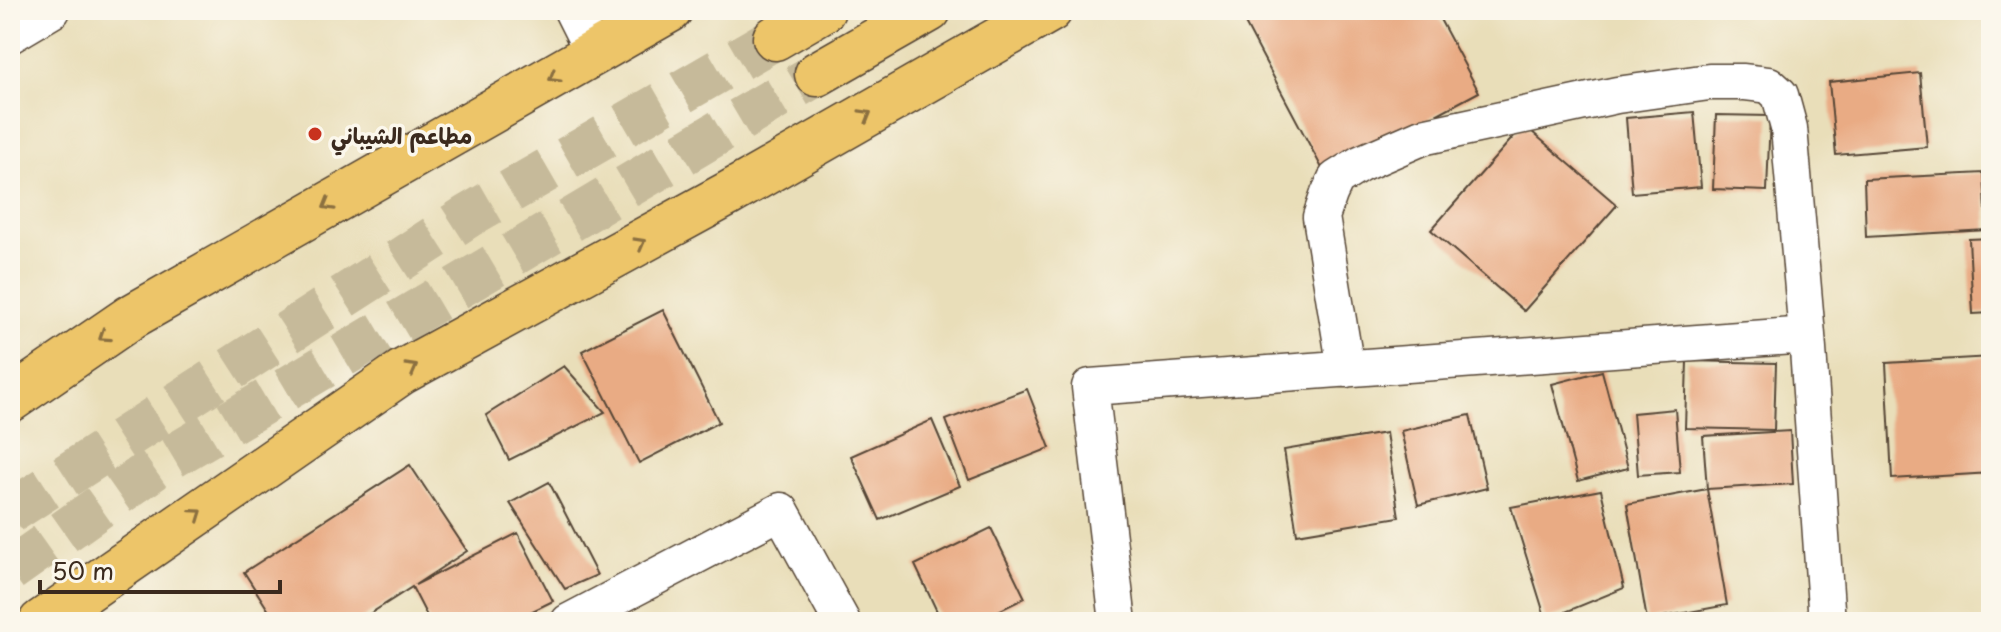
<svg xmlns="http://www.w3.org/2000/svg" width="2001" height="632" viewBox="0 0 2001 632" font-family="'Playpen Sans','Playpen Sans Arabic',sans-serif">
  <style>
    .building { fill: #e9ab84 }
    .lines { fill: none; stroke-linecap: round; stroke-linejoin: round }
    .highway-tunnel { stroke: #c6ba9a; stroke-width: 44; stroke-dasharray: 44 22; stroke-linecap: butt }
    .minor-casing { stroke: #554535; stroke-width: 39 }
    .highway-casing { stroke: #554535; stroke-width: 47 }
    .minor { stroke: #fff; stroke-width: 36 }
    .highway { stroke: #edc569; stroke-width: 44 }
    .oneway { stroke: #8b7040 }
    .poi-dot { fill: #c8321e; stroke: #fbf7ec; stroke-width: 3 }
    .labels { text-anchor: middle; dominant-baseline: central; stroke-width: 7; stroke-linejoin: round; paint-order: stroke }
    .poi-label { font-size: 22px; font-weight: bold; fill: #3b2a1e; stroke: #fbf7ec; text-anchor: start }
  </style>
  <rect width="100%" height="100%" fill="#fbf7ec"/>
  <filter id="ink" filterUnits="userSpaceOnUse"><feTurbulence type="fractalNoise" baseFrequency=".0125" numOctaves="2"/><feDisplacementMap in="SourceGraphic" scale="16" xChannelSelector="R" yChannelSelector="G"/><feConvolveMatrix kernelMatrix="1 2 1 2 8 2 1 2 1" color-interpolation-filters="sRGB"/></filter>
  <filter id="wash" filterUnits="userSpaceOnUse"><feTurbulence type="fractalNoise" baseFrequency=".006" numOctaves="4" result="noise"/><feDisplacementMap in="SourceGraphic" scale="32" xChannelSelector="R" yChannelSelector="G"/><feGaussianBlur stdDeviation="1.8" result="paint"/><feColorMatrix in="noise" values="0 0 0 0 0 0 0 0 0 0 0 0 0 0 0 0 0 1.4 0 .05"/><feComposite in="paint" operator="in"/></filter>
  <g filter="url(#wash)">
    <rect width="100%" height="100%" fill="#e9deb9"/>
    <g id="blocks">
      <!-- building -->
      <path class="building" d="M1238,10H1435L1479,92L1325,174Z
        M1920,73L1927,147L1836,155L1829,82Z
        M1694,112L1701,187L1632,193L1626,118Z
        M1716,115L1770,116L1767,191L1713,189Z
        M1524,125L1617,205L1524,311L1431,230Z
        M1984,173L1987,230L1866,237L1864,179Z
        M1991,238V313L1973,314L1969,239Z
        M663,310L719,422L639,463L582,351Z
        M1991,357V473L1892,479L1886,363Z
        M1687,361L1776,363L1774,430L1685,428Z
        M564,366L605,412L509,460L486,415Z
        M1602,371L1628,468L1578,481L1552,384Z
        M1027,389L1050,448L969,480L946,420Z
        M1675,409L1680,472L1638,475L1633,413Z
        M1470,415L1487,488L1418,505L1401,431Z
        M932,420L960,486L880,520L851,456Z
        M1790,431L1793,484L1707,489L1703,436Z
        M1386,433L1399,517L1297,534L1284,450Z
        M410,465L467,551L415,585L518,533L553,601L510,622H430L412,587L357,622H276L244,572Z
        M549,482L597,575L565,589L510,503Z
        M1707,489L1727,605L1647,620L1627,504Z
        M1601,490L1624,588L1546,620L1511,507Z
        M991,528L1025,598L976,622H942L915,565Z"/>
    </g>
  </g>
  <g filter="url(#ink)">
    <use href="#blocks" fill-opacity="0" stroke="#554535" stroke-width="2"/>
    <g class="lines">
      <!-- highway-tunnel -->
      <path class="highway-tunnel" d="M10,512L468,216L775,38
        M10,570L160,464L817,74"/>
      <defs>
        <path id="minor" d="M572,10L594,54
          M10,35L52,10
          M1346,369L1321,217L1329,194L1336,179L1360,164L1422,137L1617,95L1709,82H1744L1769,85L1780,95L1789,128L1807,335L1827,622
          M569,622L781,511L842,622
          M1118,622L1090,387L1807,335"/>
        <path id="highway" d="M775,38L823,10
          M817,74L929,10
          M10,400L131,317L670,10
          M41,622L402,372L728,194L1050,10"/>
      </defs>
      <!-- minor casing -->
      <use href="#minor" class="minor-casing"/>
      <!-- highway casing -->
      <use href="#highway" class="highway-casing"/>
      <!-- minor -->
      <use href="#minor" class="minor"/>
      <!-- highway -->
      <use href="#highway" class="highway"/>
    </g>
    <!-- one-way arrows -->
    <defs><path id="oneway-chevron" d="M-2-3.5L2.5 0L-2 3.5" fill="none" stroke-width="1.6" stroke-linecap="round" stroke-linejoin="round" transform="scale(2)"/></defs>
    <g class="oneway">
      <use href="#oneway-chevron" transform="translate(554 77) rotate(150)"/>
      <use href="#oneway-chevron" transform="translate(866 115) rotate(-30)"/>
      <use href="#oneway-chevron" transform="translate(328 205) rotate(150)"/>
      <use href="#oneway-chevron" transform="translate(640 243) rotate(-29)"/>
      <use href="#oneway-chevron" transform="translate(104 336) rotate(146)"/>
      <use href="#oneway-chevron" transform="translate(412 368) rotate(-29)"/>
      <use href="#oneway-chevron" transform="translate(197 514) rotate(-35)"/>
    </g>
  </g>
  <!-- markers -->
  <circle class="poi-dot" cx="315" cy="134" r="8"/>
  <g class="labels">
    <!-- poi labels -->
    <g class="poi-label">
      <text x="331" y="134">مطاعم الشيباني</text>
    </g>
  </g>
  <!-- margin -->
  <rect width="2001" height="632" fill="none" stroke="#fbf7ec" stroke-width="40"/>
  <!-- scale -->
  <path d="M40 580v12h240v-12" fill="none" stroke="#3b2a1e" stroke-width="4"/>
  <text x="52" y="580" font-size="24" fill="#3b2a1e" stroke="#fbf7ec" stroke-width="6" paint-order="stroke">50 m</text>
</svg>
